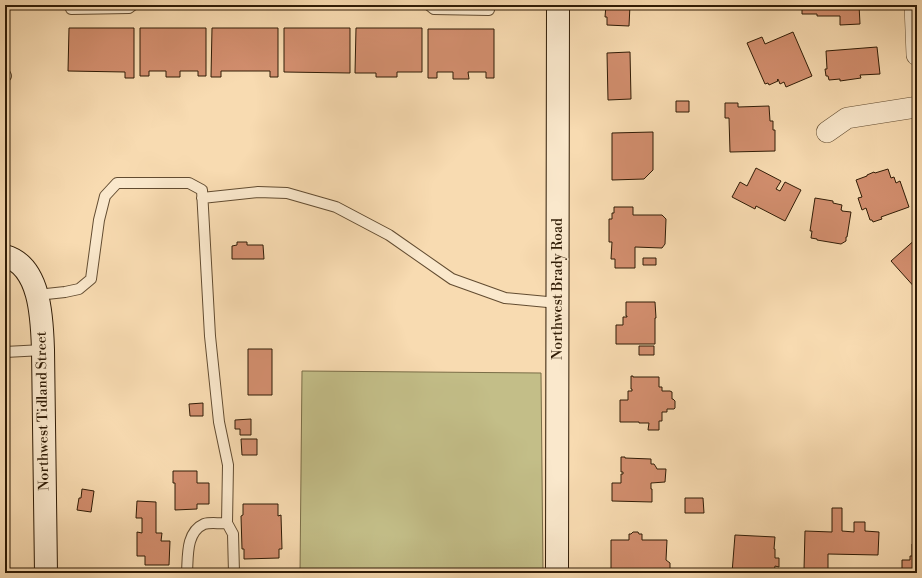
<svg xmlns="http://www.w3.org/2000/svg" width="922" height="578" viewBox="0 0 922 578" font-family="'Libre Bodoni',serif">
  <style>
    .green { fill: #c3be88; stroke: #7a6d47 }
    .building { fill: #d28e6e; stroke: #301c06 }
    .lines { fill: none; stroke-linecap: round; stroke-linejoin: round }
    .lane-casing { stroke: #624c31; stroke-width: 12 }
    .street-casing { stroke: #624c31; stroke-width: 22 }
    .secondary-casing { stroke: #301c06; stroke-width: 24 }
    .lane { stroke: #fae8cc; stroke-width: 10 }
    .street { stroke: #fae8cc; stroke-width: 21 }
    .secondary { stroke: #fae8cc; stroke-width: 22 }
    .labels { text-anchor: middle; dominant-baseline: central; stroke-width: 3; stroke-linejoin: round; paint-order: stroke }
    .street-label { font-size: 14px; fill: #301c06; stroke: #fae8cc }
  </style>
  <rect width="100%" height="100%" fill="#f8dbb1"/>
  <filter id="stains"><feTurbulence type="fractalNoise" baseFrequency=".005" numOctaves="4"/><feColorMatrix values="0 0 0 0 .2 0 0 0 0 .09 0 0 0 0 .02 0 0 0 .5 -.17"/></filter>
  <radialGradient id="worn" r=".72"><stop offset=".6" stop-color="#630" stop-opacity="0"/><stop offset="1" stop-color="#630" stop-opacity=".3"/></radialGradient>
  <!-- green -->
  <path class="green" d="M302,371L541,373L543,573H300Z"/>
  <!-- building -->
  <path class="building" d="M606,5H630L629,26L607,25V17H605Z
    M802,5H859L860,24L840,25V16H817V14H802Z
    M69,28H134V78H125V72L68,71Z
    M140,28H206V76H198V71H180V77H166V71H149V76H140Z
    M212,28H278V77H270V71H221V77H211Z
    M284,28H350V73L284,72Z
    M356,28H422V72H397V77H376V73H355Z
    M428,29H494V78H486V72H468L469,79H453V72H437V78H428Z
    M793,32L812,76L786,87L784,82L780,84L778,79L777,80L778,81L769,85L768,83L765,84L747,43L762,37L765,44Z
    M877,47L880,74L860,75L861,78L840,81V79L829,80L828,76H826L825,69H827L826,51Z
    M630,52L631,99L608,100L607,53Z
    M676,101H689V112H676Z
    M725,103H738V107L769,106L770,121H773V130H775V151L730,152L729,118H725Z
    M653,132V170L644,179L612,180V133Z
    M756,168L781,181L776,189L780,191L785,182L801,190L785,221L756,206L755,209L732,197L740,182L747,186Z
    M888,169L891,178L894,177L896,183L900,181L909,207L881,217L882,219L873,222L872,220H870L866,208L862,210L858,198L862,197L856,180L867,176V175L874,172L875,173Z
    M815,198L833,201V203L842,205L841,210H842V211L851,212L847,237H846V241L841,244L817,240V239L811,238L812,231H810Z
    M614,207H633V215H662L666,219L665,244L662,248L635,247V268H615V259H611L612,242H609V219H612V213H614Z
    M917,238V290L891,261Z
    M237,242H247V245H263L264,259H232V246L237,245Z
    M643,258H656V265H643Z
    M626,302H655L656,318H655V344H616V325H623V317H627V316H626Z
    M639,346H654V355H639Z
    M248,349H272V395H248Z
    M631,376H633V377H659V387H662V391H670L672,392V399H673L675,401V408L674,409H667V412H662V421H659V430H648L649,423H639V422H620V400H628V391H632V389H631Z
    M203,403V416H190L189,404Z
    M251,419V435H240V429H235V420Z
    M241,439H257V455H242Z
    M621,457H625V458L651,459V464H654L656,467L657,469H666L665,482L651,483V489H652V502L612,501V483H621V474H623V472H621Z
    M173,471H197V483H209V504H197V509L175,510V483H173Z
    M82,489L94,491L91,512L77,510L79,498H81Z
    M685,498H703L704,513H685Z
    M137,501L156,502V533H162L161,541H170L169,565H145V556H137V532L142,533V518H136Z
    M243,504H278V516L281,515L282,549H279V558L244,559V549H242L241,516L243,515Z
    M832,508H842V531L854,532V522H865V531L879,532L878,555L828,554V570L804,569L805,531L832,532Z
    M633,532H638L639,534H642V540H667L666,560L670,563V573H623L624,570H611V540H629V534H631Z
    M735,535L775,537L774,549H775V558H779V567L775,566L774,573H732Z
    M912,544H917V573H902V560H910V556H912Z"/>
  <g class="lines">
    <defs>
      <path id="lane" d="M429,5L434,9L489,10
        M71,9L129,8L133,5
        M5,74L6,76
        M202,198L258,192L287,193L336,207L389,235L452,279L505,298L558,303
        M37,295L65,292L79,289L91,279L99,220L105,196L117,183H189L202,190L210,336L219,422L228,465L227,523
        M5,352L43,350
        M187,573C188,556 186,532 204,524C211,522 220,524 227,523L233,534L234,573"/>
      <path id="street" d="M915,5L917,55
        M827,132L847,118L917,107"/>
      <path id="secondary" d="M5,256C41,266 42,320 43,350L46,573
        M557,573L558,5"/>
    </defs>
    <!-- lane casing -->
    <use href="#lane" class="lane-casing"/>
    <!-- street casing -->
    <use href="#street" class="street-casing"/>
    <!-- secondary casing -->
    <use href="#secondary" class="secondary-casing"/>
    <!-- lane -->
    <use href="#lane" class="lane"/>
    <!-- street -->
    <use href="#street" class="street"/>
    <!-- secondary -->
    <use href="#secondary" class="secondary"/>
  </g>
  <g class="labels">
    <!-- street labels -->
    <g class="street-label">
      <text transform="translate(558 289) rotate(-90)">Northwest Brady Road</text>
      <text transform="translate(43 411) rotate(-91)">Northwest Tidland Street</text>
    </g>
  </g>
  <!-- margin -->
  <rect width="922" height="578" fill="none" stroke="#f8dbb1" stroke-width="20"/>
  <rect x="6" y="6" width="910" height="566" fill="none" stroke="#301c06" stroke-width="2"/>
  <rect x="10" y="10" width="902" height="558" fill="none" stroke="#301c06"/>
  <rect width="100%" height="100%" filter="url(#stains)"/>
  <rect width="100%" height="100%" fill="url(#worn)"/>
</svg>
